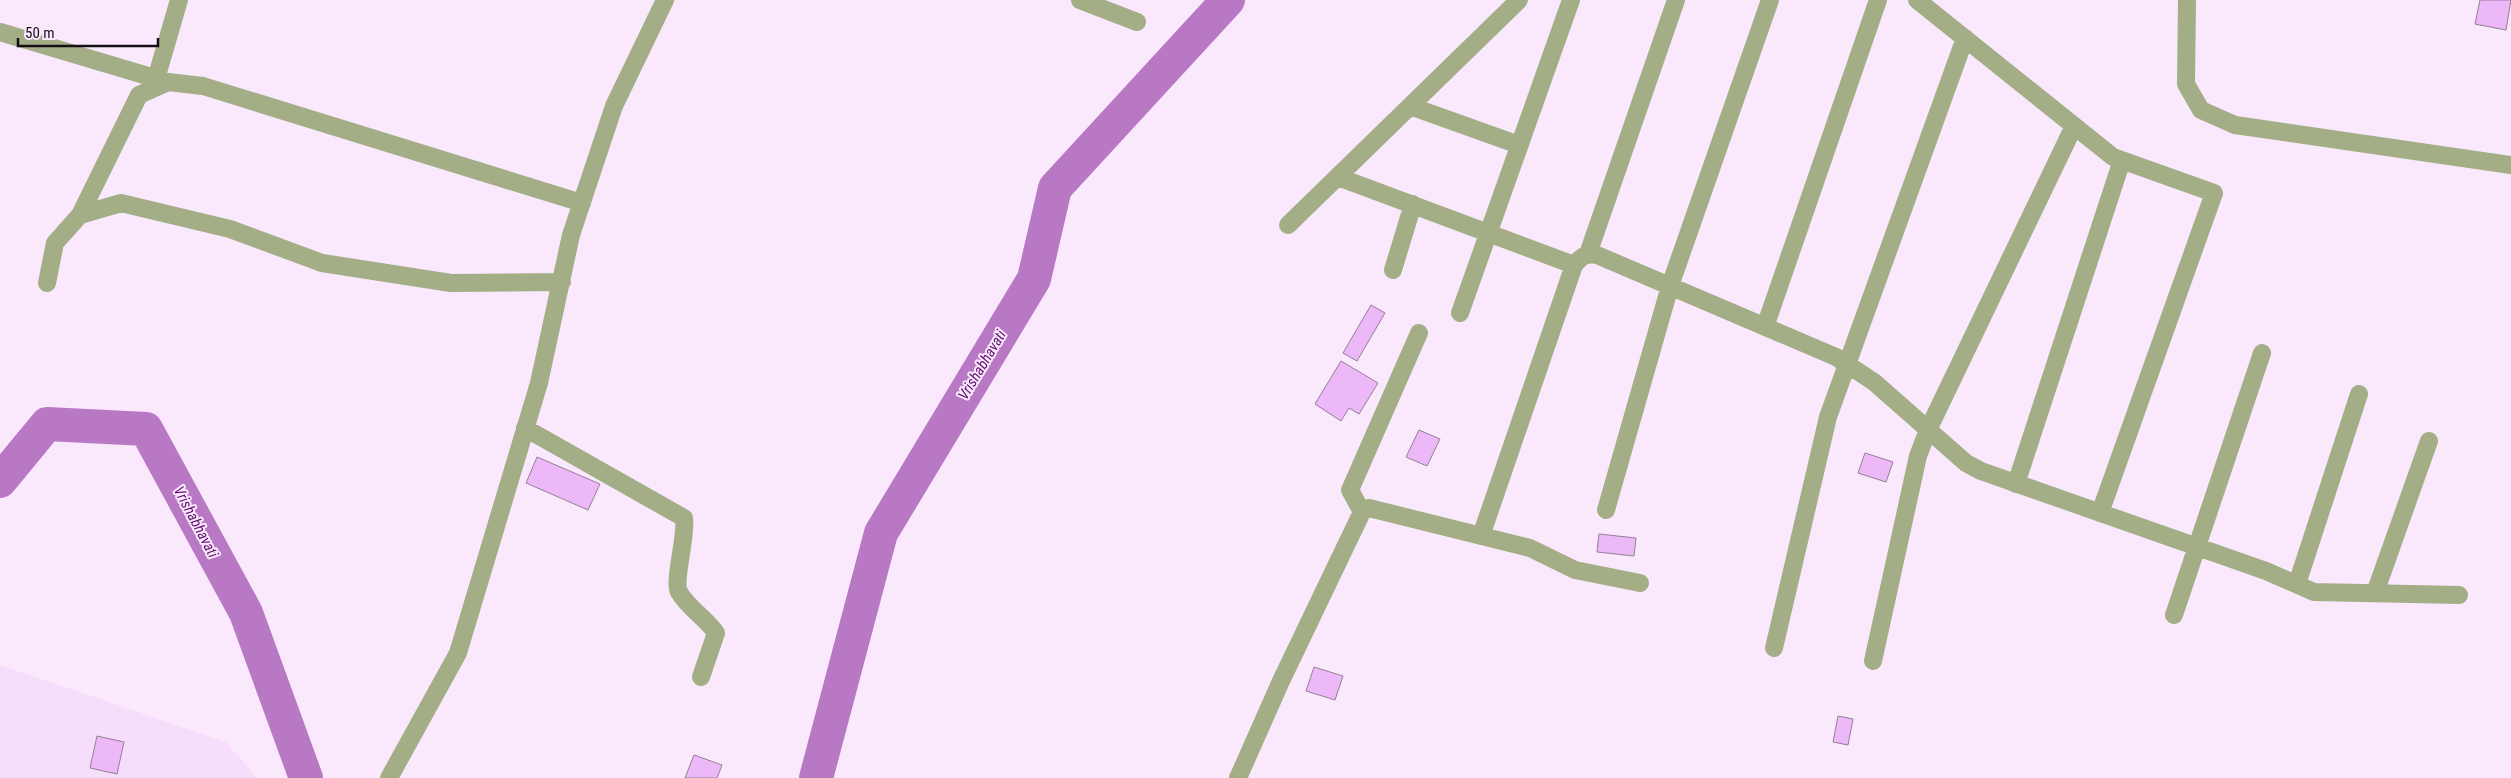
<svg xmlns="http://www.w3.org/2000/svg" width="2511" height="778" viewBox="0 0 2511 778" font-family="'Roboto Condensed',sans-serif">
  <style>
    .built { fill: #f7ddfc }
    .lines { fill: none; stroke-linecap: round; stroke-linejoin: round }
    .river { stroke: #b878c3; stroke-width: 34 }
    .building { fill: #edb8f7; stroke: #937f96 }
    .minor { stroke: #a3ae86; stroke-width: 18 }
    .labels { text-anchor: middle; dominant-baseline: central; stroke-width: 4; stroke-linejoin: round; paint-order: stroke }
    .water-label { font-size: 15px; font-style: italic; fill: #621170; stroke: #fae9fd }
  </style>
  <rect width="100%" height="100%" fill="#fae9fd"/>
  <!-- built -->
  <path class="built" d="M0,665L226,742L257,778H0Z"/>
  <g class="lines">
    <!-- river -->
    <path class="river" d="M0,481L47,424L146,429L246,613L306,778
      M816,778L881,533L1034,279L1055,188L1228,0"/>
  </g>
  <!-- building -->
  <path class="building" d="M2480,0H2511L2506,30L2475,24Z
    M1371,305L1385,313L1357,361L1343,353Z
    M1341,361L1378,383L1359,414L1349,408L1341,421L1315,404Z
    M1419,430L1440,439L1427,466L1406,457Z
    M1865,453L1893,462L1886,482L1858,473Z
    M537,457L600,484L588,510L526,483Z
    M1599,534L1636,538L1634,556L1597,552Z
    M1314,667L1343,676L1335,700L1306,691Z
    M1838,716L1853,719L1848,745L1833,742Z
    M97,736L124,742L117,774L90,768Z
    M694,755L722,765L717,778H685Z"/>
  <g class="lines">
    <!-- minor -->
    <path class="minor" d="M1080,0L1137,22
      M1917,0L2113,157L2214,193L2100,513
      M2187,0L2186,84L2201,110L2235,125L2511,165
      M0,32L168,82
      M156,79L179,0
      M1410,106L1519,145
      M1338,177L1574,265
      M80,215L139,95L168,82L203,86L582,203
      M1288,225L1519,0
      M1588,254L1676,0
      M1393,270L1413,204
      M47,283L55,243L80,215L121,203L230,229L322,263L451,283L562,282
      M1460,313L1571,0
      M1765,327L1878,0
      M525,428L684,518C687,536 673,581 679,592C688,608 706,618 716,633L701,677
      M2016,484L2122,160
      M1606,510L1670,286L1770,0
      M1362,512L1350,490L1419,333
      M1481,536L1574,265C1582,256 1586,253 1597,255L1836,357L1874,382L1966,463L1981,471L2266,571L2314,592L2459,595
      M2297,584L2359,394
      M2375,593L2429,441
      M2174,615L2262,353
      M1774,648L1828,417L1965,38
      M1873,661L1918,456L1928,430L2074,126
      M389,778L458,653L539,383L571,235L614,106L665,0
      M1238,778L1281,681L1362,512L1369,508L1530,548L1575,570L1640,583"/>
  </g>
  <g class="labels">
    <!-- water labels -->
    <g class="water-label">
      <text transform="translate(982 365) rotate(-59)">Vrishabhavati</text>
      <text transform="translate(196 522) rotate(62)">Vrishabhavati</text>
    </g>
  </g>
  <!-- scale -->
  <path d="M18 38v8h140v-8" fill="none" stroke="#170f18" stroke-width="2.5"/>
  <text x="25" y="38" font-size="15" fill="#170f18" stroke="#fae9fd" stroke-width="4" paint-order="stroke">50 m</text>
</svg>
